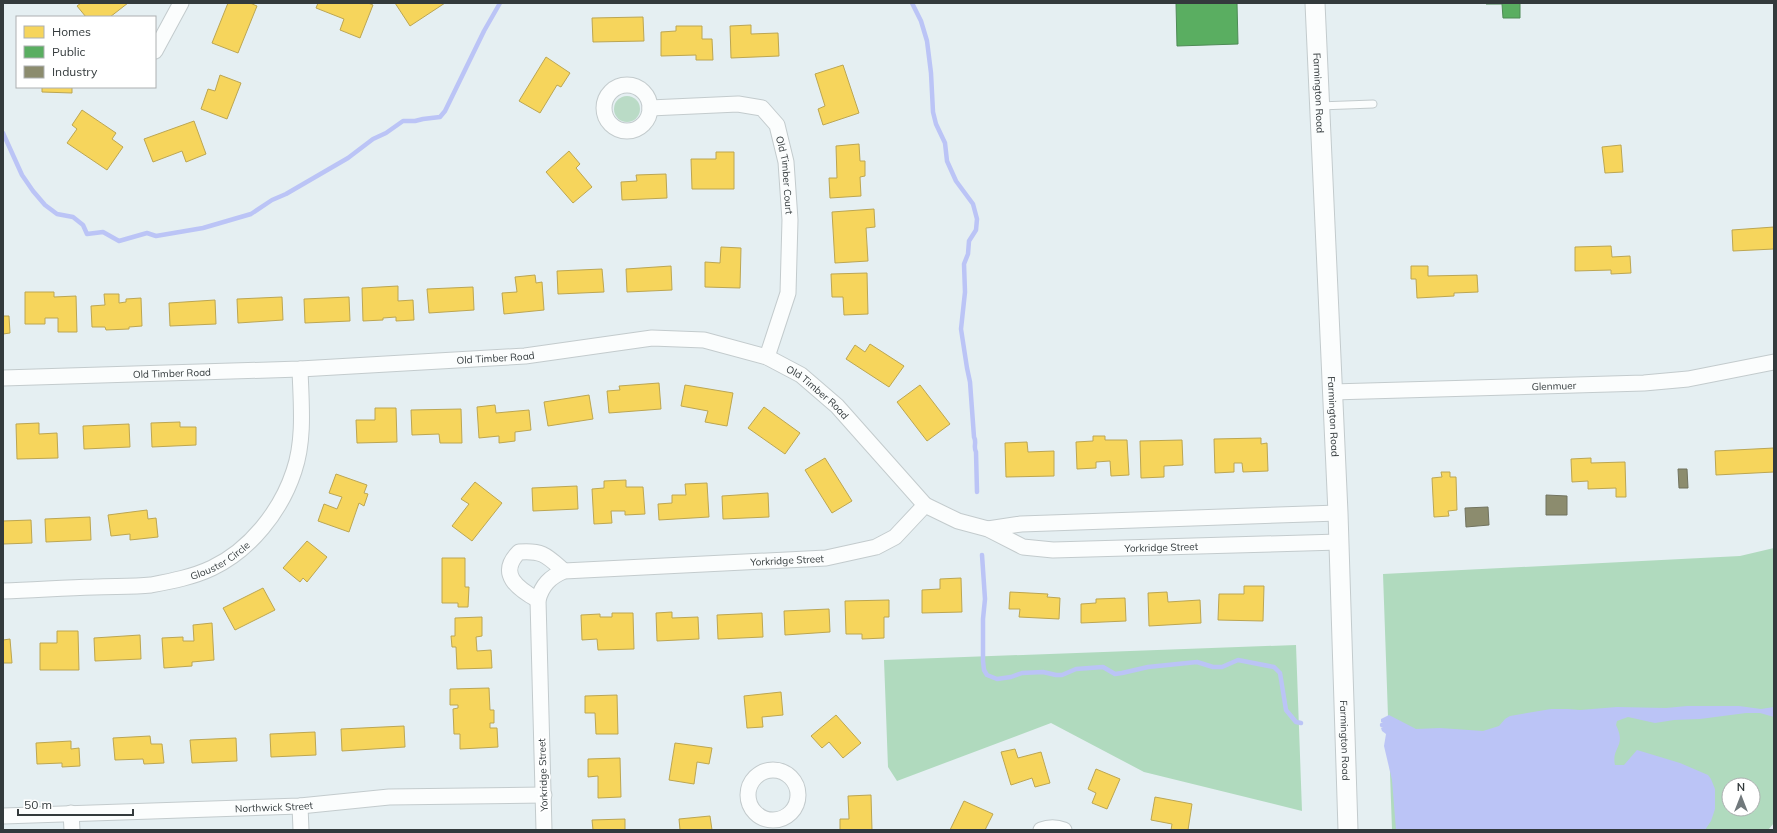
<svg xmlns="http://www.w3.org/2000/svg" width="1777" height="833" viewBox="0 0 1777 833" font-family="Mulish,sans-serif">
  <style>
    .green { fill: #badbc6 }
    .forest { fill: #b0dabe; fill-rule: evenodd }
    .water { fill: #bbc4f6 }
    .homes { fill: #f6d55c; stroke: #bca652 }
    .public { fill: #5aae61; stroke: #4e8b56 }
    .industry { fill: #8c8c6e; stroke: #71735f }
    .lines { fill: none; stroke-linecap: round; stroke-linejoin: round }
    .stream { stroke: #bbc4f6; stroke-width: 4.5 }
    .service-casing { stroke: #c3cbcd; stroke-width: 9 }
    .minor-casing { stroke: #c3cbcd; stroke-width: 17 }
    .tertiary-casing { stroke: #c3cbcd; stroke-width: 21 }
    .service { stroke: #fbfdfd; stroke-width: 7 }
    .minor { stroke: #fbfdfd; stroke-width: 15 }
    .tertiary { stroke: #fbfdfd; stroke-width: 19 }
    .labels { text-anchor: middle; dominant-baseline: central; stroke-width: 4; stroke-linejoin: round; paint-order: stroke }
    .street-label { font-size: 10px; fill: #333a3c; stroke: #fff }
  </style>
  <rect width="100%" height="100%" fill="#e5eff2"/>
  <!-- green -->
  <path class="green" d="M614 109a13 13 0 1 1 26 0a13 13 0 1 1-26 0Z"/>
  <!-- forest -->
  <path class="forest" d="M1774,548V823L1768,830H1392L1383,574L1740,556ZM1729,785H1753V809H1729Z
    M1296,645L1302,811L1144,772L1051,723L897,781L888,767L884,660Z"/>
  <!-- water -->
  <path class="water" d="M1687,706H1739L1761,709L1774,707V717L1760,713H1746L1700,719L1674,720L1655,723L1628,717L1617,721L1616,725C1627,747 1611,747 1615,765H1624L1637,750L1680,763L1708,775L1711,779L1715,789V809L1711,821L1705,830H1396L1392,780L1384,746L1386,734L1382,731L1381,728L1385,726V724L1381,722V719L1389,715L1416,729L1440,728L1483,731L1499,726L1505,719L1510,716L1551,709H1568L1580,710L1617,707L1666,708Z"/>
  <!-- homes -->
  <path class="homes" d="M81,3H128L110,17H86L77,6Z
    M228,3H250L257,6L238,53L212,43Z
    M318,3H368L373,5L360,38L340,30L344,19L316,8Z
    M395,3H445L410,26Z
    M643,17L644,41L593,42L592,18Z
    M751,25V34L778,33L779,56L731,58L730,26Z
    M676,26H702V39H712L713,60H696V55L661,56V32L676,31Z
    M546,57L570,73L561,87L557,85L540,113L519,101Z
    M843,65L859,113L823,125L818,109L825,106L815,74Z
    M220,75L241,83L227,119L201,109L208,89L215,91Z
    M42,87H72V93L42,92Z
    M82,110L116,133L112,139L123,147L107,170L67,143L77,129L72,125Z
    M194,121L206,154L186,162L182,151L153,162L144,139Z
    M859,144L860,161H865V176L860,177L861,196L830,198L829,178H837L836,146Z
    M1621,145L1623,172L1605,173L1602,147Z
    M569,151L580,164L576,168L592,187L573,203L546,172Z
    M716,152H734V189H692L691,159H716Z
    M666,174L667,198L622,200L621,182L637,181L636,175Z
    M874,209L875,227L866,228L868,261L835,263L832,212Z
    M1774,227V249L1733,251L1732,230Z
    M1611,246L1612,257L1630,256L1631,273L1611,274V270L1575,271V247Z
    M721,247L741,248L740,288L705,287V262L720,263Z
    M671,266L672,290L627,292L626,269Z
    M1411,266H1428V276L1477,275L1478,292L1454,293V296L1417,298L1416,279H1411Z
    M602,269L604,292L558,294L557,271Z
    M867,273L868,314L844,315L843,297H832L831,274Z
    M535,275L536,283L542,282L544,310L504,314L502,293L517,292L515,277Z
    M398,286V301L413,300L414,320L396,321V317L383,318V320L363,321L362,288Z
    M473,287L474,310L429,313L427,289Z
    M25,292H54V297L76,296L77,332H58V318H45V324H25Z
    M104,294H119V303L126,302V299L141,298L142,326L129,327V329L106,330L105,327H92L91,306L105,305Z
    M282,297L283,320L238,323L237,299Z
    M349,297L350,321L305,323L304,299Z
    M215,300L216,324L170,326L169,303Z
    M3,316H9L10,333L3,334Z
    M870,344L904,366L889,387L846,359L855,345L865,352Z
    M659,383L661,409L609,413L607,391L620,390L619,386Z
    M685,385L733,393L727,426L705,422L708,411L681,406Z
    M920,385L950,424L927,441L897,402Z
    M589,395L593,419L548,426L544,402Z
    M495,405L496,413L529,410L531,430L515,432V441L499,443V436L479,438L477,407Z
    M764,407L800,433L785,454L748,428Z
    M375,408H396L397,442L357,443L356,420H375Z
    M461,409L462,443H440L439,434L412,435L411,410Z
    M180,422V427H196V445L152,447L151,423Z
    M39,423V434L57,433L58,458L17,459L16,424Z
    M129,424L130,447L84,449L83,426Z
    M1093,436H1105V440H1127L1129,475L1111,476L1110,461L1096,462V468L1077,469L1076,442L1093,441Z
    M1261,438V444L1267,443L1268,471L1243,472L1242,463H1234V472L1215,473L1214,439Z
    M1182,440L1183,465L1164,466V477L1141,478L1140,441Z
    M1027,442L1028,452L1054,451V476L1006,477L1005,443Z
    M1774,448V472L1716,475L1715,451Z
    M825,458L852,501L832,513L805,470Z
    M1591,458V463L1625,462L1626,497H1616V488L1588,489V481L1572,482L1571,459Z
    M1441,472H1450V477H1456L1457,510L1448,511L1449,516L1434,517L1432,478L1442,477Z
    M336,474L367,485L364,493L368,494L364,506L359,503L349,532L318,521L324,504L337,509L342,497L329,493Z
    M626,480V487H643L645,514L625,515V511H611L612,523L594,524L592,489L604,488V481Z
    M475,482L502,503L472,541L452,526L469,504L461,499Z
    M707,483L709,517L659,520L658,504L672,503V495H686L685,484Z
    M577,486L578,509L533,511L532,488Z
    M768,493L769,517L723,519L722,496Z
    M147,510L148,519L156,518L158,537L130,540V534L111,536L108,515Z
    M90,517L91,540L46,542L45,519Z
    M31,520L32,543L3,544V521Z
    M307,541L327,557L307,582L303,578L300,582L283,568Z
    M442,558H465V587H469L468,607H458V603H442Z
    M961,578L962,612L922,613V590L940,589V579Z
    M1244,586H1264L1263,621L1218,620L1219,594H1244Z
    M263,588L275,610L235,630L223,608Z
    M1010,592L1048,594L1047,597L1060,598L1059,619L1019,617L1020,609H1009Z
    M1167,592L1168,602L1200,600L1201,623L1149,626L1148,593Z
    M1125,598L1126,621L1081,623V604L1096,603V599Z
    M889,600V617H884V638L862,639V634H846L845,601Z
    M829,609L830,632L785,635L784,611Z
    M672,612V618L698,617L699,639L657,641L656,613Z
    M612,613H633L634,649L598,650L597,639L582,640L581,615L600,614V617H612Z
    M762,613L763,637L718,639L717,615Z
    M482,617V636L476,637L477,651L491,650L492,668L457,669L456,647H452L451,636H455V618Z
    M212,623L214,660L192,662V666L164,668L162,638L183,637V641H194L193,625Z
    M57,631H78L79,670H40V643H57Z
    M140,635L141,659L95,661L94,638Z
    M10,639L12,663H3V640Z
    M489,688L490,710H494V723H490V728H497L498,747L460,749V734H454L453,709L458,708V705H450V689Z
    M781,692L783,715L762,717L763,727L747,728L744,696Z
    M617,695L618,734H596L595,713H585V696Z
    M836,715L861,743L843,758L829,742L822,748L811,736Z
    M404,726L405,747L342,751L341,729Z
    M315,732L316,755L271,757L270,734Z
    M150,736L151,744H162L164,763L144,764L143,759L115,760L113,738Z
    M236,738L237,761L192,763L190,740Z
    M71,741V749L79,748L80,766L62,767V763L37,764L36,743Z
    M675,743L712,748L709,764L697,762L694,784L669,780Z
    M1015,749L1018,758L1041,752L1050,783L1035,787L1032,778L1011,785L1001,752Z
    M620,758L621,797L598,798V776L588,777V759Z
    M1096,769L1120,779L1107,809L1092,803L1096,793L1088,789Z
    M871,795L872,830H840V819H849L848,796Z
    M1155,797L1192,804L1188,830H1171L1172,824L1151,820Z
    M964,801L993,814L985,830H950Z
    M710,816L712,830H680L679,819Z
    M625,819V830H593L592,820Z"/>
  <!-- public -->
  <path class="public" d="M1176,3H1237L1238,44L1177,46Z
    M1486,3H1526H1520V18H1503L1502,4H1486Z"/>
  <!-- industry -->
  <path class="industry" d="M1678,469H1687L1688,488H1679Z
    M1546,495L1567,496V515H1546Z
    M1488,507L1489,525L1466,527L1465,508Z"/>
  <g class="lines">
    <!-- stream -->
    <path class="stream" d="M912,3L921,21L927,41L931,73L933,112L936,124L945,143L947,161L956,181L973,204L977,219L976,230L969,241L968,254L964,264L965,292L961,329L967,368L970,382L974,437C977,442 973,447 976,452L977,492
      M3,133L22,175L33,191L45,205L57,214L73,217L83,225L87,234L103,232L119,241L147,233L156,236L203,228L251,214L272,200L286,194L348,158L373,139L386,133L403,121H415L423,119L440,117L445,111L484,31L500,3
      M982,555L985,599L983,619V661L984,670L987,675L997,679L1011,677L1022,673L1043,672L1056,675H1062L1076,669L1103,667L1115,674L1122,673L1148,667L1197,662L1213,667H1222L1238,660L1274,667L1280,673L1286,710L1296,722L1301,723
      M1382,725H1385"/>
    <defs>
      <path id="service" d="M1319,106L1373,104"/>
      <g id="minor">
        <path d="M155,51L181,3"/>
        <circle cx="627" cy="108" r="23"/>
        <path id="s1" d="M650,108L738,104L762,108L777,125L786,162L790,220L788,293L767,357"/>
        <path id="s2" d="M3,378L300,369L525,356L652,338L704,340L767,357L801,375L837,406L925,505"/>
        <path id="s3" d="M1332,392L1644,383L1688,379L1774,362"/>
        <path d="M988,529L1021,524L1338,513"/>
        <path id="s4" d="M3,591C33,590 63,588 94,587C112,586 132,587 151,585C172,581 193,577 212,568C250,550 281,511 294,471C305,439 301,402 300,369"/>
        <path d="M538,600C518,589 497,574 519,552C543,550 547,556 564,571"/>
        <circle cx="773" cy="795" r="25"/>
        <path d="M300,806L301,830"/>
        <path d="M71,813L72,830"/>
        <path id="s5" d="M3,816L300,806L389,797L544,795"/>
        <path id="s6" d="M544,830L538,600C542,585 550,577 564,571L826,558L876,547L895,537L925,505L958,521L988,529L1023,547L1053,550L1339,542"/>
        <path d="M1041,830C1049,827 1056,827 1064,830"/>
      </g>
      <g id="tertiary">
        <path id="s7" d="M1315,3L1338,513L1348,830"/>
      </g>
    </defs>
    <!-- service casing -->
    <use href="#service" class="service-casing"/>
    <!-- minor casing -->
    <use href="#minor" class="minor-casing"/>
    <!-- tertiary casing -->
    <use href="#tertiary" class="tertiary-casing"/>
    <!-- service -->
    <use href="#service" class="service"/>
    <!-- minor -->
    <use href="#minor" class="minor"/>
    <!-- tertiary -->
    <use href="#tertiary" class="tertiary"/>
  </g>
  <g class="labels">
    <!-- street labels -->
    <g class="street-label">
      <text stroke="none"><textPath href="#s7" startOffset="90">Farmington Road</textPath></text>
      <text stroke="none"><textPath href="#s1" startOffset="186">Old Timber Court</textPath></text>
      <text stroke="none"><textPath href="#s2" startOffset="493">Old Timber Road</textPath></text>
      <text stroke="none"><textPath href="#s2" startOffset="169">Old Timber Road</textPath></text>
      <text stroke="none"><textPath href="#s3" startOffset="222">Glenmuer</textPath></text>
      <text stroke="none"><textPath href="#s2" startOffset="830">Old Timber Road</textPath></text>
      <text stroke="none"><textPath href="#s7" startOffset="414">Farmington Road</textPath></text>
      <text stroke="none"><textPath href="#s6" startOffset="895">Yorkridge Street</textPath></text>
      <text stroke="none"><textPath href="#s4" startOffset="222">Glouster Circle</textPath></text>
      <text stroke="none"><textPath href="#s6" startOffset="494">Yorkridge Street</textPath></text>
      <text stroke="none"><textPath href="#s7" startOffset="738">Farmington Road</textPath></text>
      <text transform="translate(543 775) rotate(-92)">Yorkridge Street</text>
      <text stroke="none"><textPath href="#s5" startOffset="271">Northwick Street</textPath></text>
    </g>
  </g>
  <!-- border -->
  <rect width="1777" height="833" fill="none" stroke="#333a3c" stroke-width="8"/>
  <!-- legend -->
  <rect x="16" y="16" width="140" height="72" fill="#ffffff" stroke="#adb0b1"/>
  <rect x="24" y="26" width="20" height="12" fill="#f6d55c" stroke="#adb0b1"/>
  <text x="52" y="36" font-size="12" fill="#333a3c">Homes</text>
  <rect x="24" y="46" width="20" height="12" fill="#5aae61" stroke="#adb0b1"/>
  <text x="52" y="56" font-size="12" fill="#333a3c">Public</text>
  <rect x="24" y="66" width="20" height="12" fill="#8c8c6e" stroke="#adb0b1"/>
  <text x="52" y="76" font-size="12" fill="#333a3c">Industry</text>
  <!-- north arrow -->
  <g transform="translate(1741 797)"><circle r="19" fill="#ffffff" stroke="#adb0b1"/>
  <path d="M0-3L7 15L0 10L-7 15Z" fill="#71797c"/>
  <text y="-6" font-size="11" font-weight="bold" text-anchor="middle" fill="#333a3c">N</text>
  </g>
  <!-- scale -->
  <path d="M18 809v6h115v-6" fill="none" stroke="#333a3c" stroke-width="2"/>
  <text x="24" y="809" font-size="12" fill="#333a3c" stroke="#ffffff" stroke-width="3" paint-order="stroke">50 m</text>
</svg>
